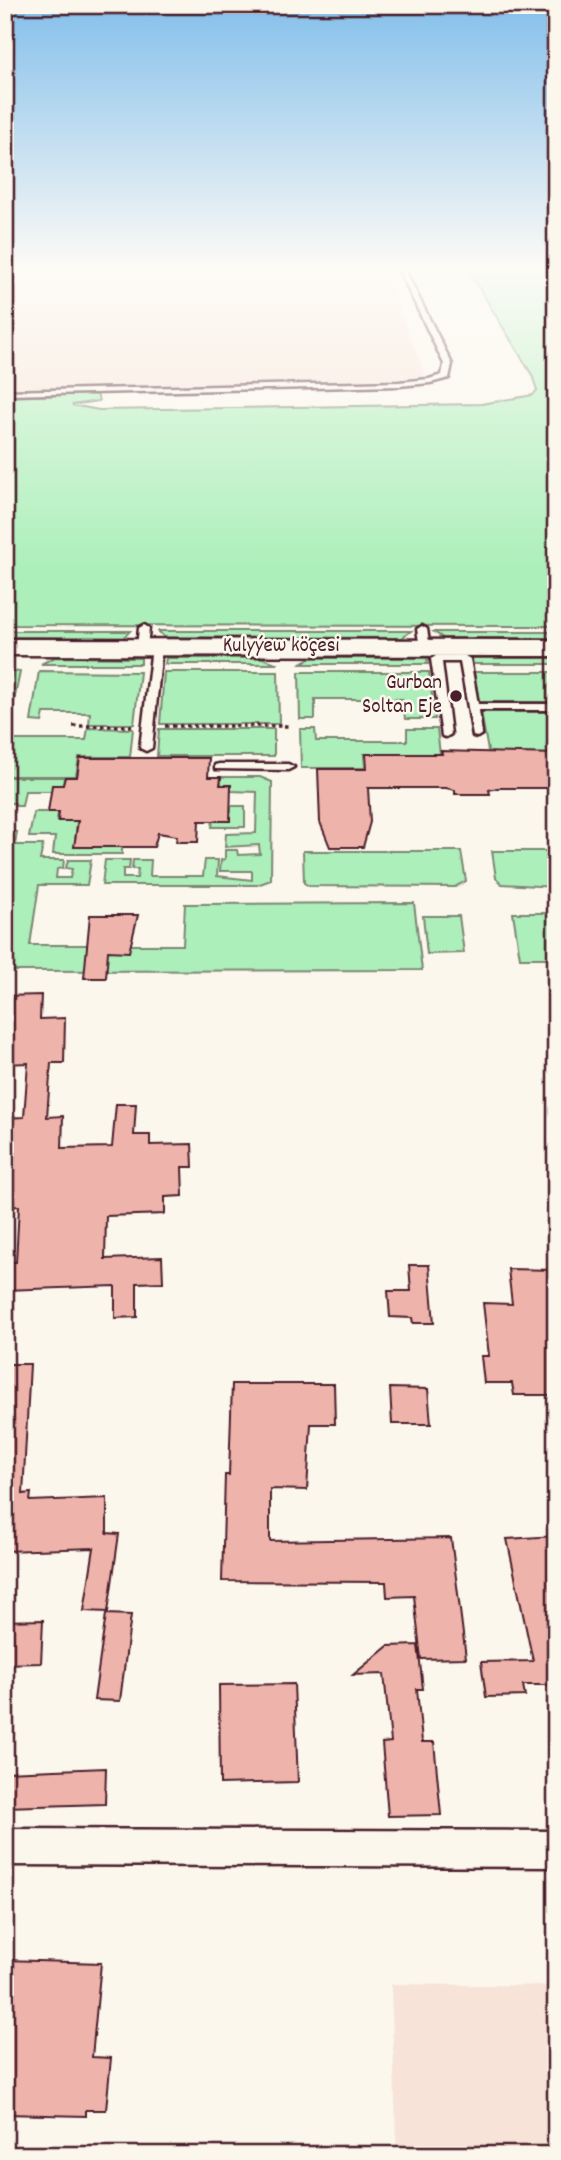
<svg xmlns="http://www.w3.org/2000/svg" width="561" height="2160" viewBox="0 0 561 2160" font-family="Dekko,sans-serif">
  <style>
    .built { fill: #f7e3d8 }
    .green { fill: #acefba; stroke: #7b8772; stroke-width: 2 }
    .building { fill: #eeb4ab; stroke: #4a1f2b; stroke-width: 2 }
    .lines { fill: none; stroke-linecap: round; stroke-linejoin: round }
    .service-casing { stroke: #4a1f2b; stroke-width: 5 }
    .minor-casing { stroke: #4a1f2b; stroke-width: 5 }
    .tertiary-casing { stroke: #4a1f2b; stroke-width: 5 }
    .path { stroke: #4a1f2b; stroke-width: 3.5; stroke-dasharray: 3.5 3.5; stroke-linecap: butt }
    .service { fill: #fbf7ec; fill-rule: evenodd }
    .minor { fill: #fbf7ec; fill-rule: evenodd }
    .tertiary { fill: #fbf7ec; fill-rule: evenodd }
    .poi-dot { fill: #4a1f2b; stroke: #fbf7ec; stroke-width: 2.5 }
    .labels { text-anchor: middle; dominant-baseline: central; stroke-width: 5; stroke-linejoin: round; paint-order: stroke }
    .far-street-label { font-size: 21px; fill: #4a1f2b; stroke: #fbf7ec }
    .far-poi-label { font-size: 21px; fill: #4a1f2b; stroke: #fbf7ec; text-anchor: end }
  </style>
  <rect width="100%" height="100%" fill="#fbf7ec"/>
  <filter id="ink" filterUnits="userSpaceOnUse"><feTurbulence type="fractalNoise" baseFrequency=".0143" numOctaves="2"/><feDisplacementMap in="SourceGraphic" scale="14" xChannelSelector="R" yChannelSelector="G"/><feConvolveMatrix kernelMatrix="1 2 1 2 8 2 1 2 1" color-interpolation-filters="sRGB"/></filter>
  <g filter="url(#ink)">
    <!-- built -->
    <path class="built" d="M5,268H383L427,379L5,391Z
      M391,1984L556,1986V2155H397Z"/>
    <!-- green -->
    <path class="green" d="M467,268H556V626L5,625V397L97,394L99,401L72,405L99,410L481,404L533,395L537,390L532,375Z
      M5,631H130L123,638L5,637Z
      M158,631H411L402,638L164,637Z
      M434,632H556V638H443Z
      M55,657L141,658V664H41Z
      M166,658H263L278,664H165Z
      M311,658H427L428,664H299Z
      M472,658H556V664H473Z
      M13,671L20,672L6,740H86L88,728L133,729L130,757H79L76,776H5V706Z
      M39,671L140,672L134,724H89L90,713H44L42,722L31,721Z
      M164,672H278L279,724H160Z
      M299,672H429L435,719H405L403,699H315V719H300Z
      M474,672H556V702H479Z
      M481,712H549L550,717H556V754H493L488,751Z
      M159,729H274V756H157Z
      M300,729H315L316,741H407V729H437L440,754H364L365,768H301Z
      M5,777H64L63,785L51,791H25L22,806H15V803H5Z
      M221,777H260L272,782L271,880L257,885H102L105,860H130L129,869H123V878H137L138,869H132L133,860H151L150,876H203L205,860H218L217,876L252,880V871H220L221,860L225,859V850H237L238,855L260,854L259,845L225,847L226,834L256,833L257,792L231,791V785H221Z
      M231,806H245V827H212L213,821H219L220,812H231Z
      M34,812H58L57,821H77L75,842L92,847H122V854H53L55,837H29Z
      M10,832H17L15,845H43L40,860H64L63,868L57,869L56,878H70L72,869L66,868L68,860H91L87,885H39L30,945H183L185,904L414,903L422,970L5,971V835Z
      M303,851H461L466,881L455,887L309,886L304,883Z
      M492,851H556V887L502,884L496,878Z
      M513,913H556V958H520Z
      M423,916H459L464,953L427,954Z"/>
    <!-- building -->
    <path class="building" d="M441,751L556,754V788H497L489,790L490,794H455V790L446,788H368L370,822L363,847H330L320,822L318,769H367L366,754H442Z
      M80,758H209L208,777H221L220,785H231L230,821H199L198,842H176L177,836L158,833L154,847H74L78,821H58L59,812H48L52,785H63L65,777H77Z
      M90,915H138L129,952L108,951L106,978H84Z
      M41,995L40,1019L65,1018L64,1063H51L47,1117L63,1116L62,1148L112,1147L116,1104H136L134,1135H150V1145L192,1144L193,1167H182L183,1196L165,1197V1214L106,1216L105,1259L162,1257L163,1282L137,1283V1317L115,1318V1286L5,1290V1262H16L19,1206L5,1207V1118L24,1117L28,1063L5,1064V996Z
      M409,1265H429L434,1323H413L412,1318L390,1317L388,1291H411Z
      M508,1269L556,1270V1395H514L512,1383H484L481,1356H489L483,1303L512,1304Z
      M5,1364H30L23,1494L31,1493L30,1501L107,1498V1533L119,1534L108,1612L84,1611L94,1548L5,1551Z
      M232,1384H334L335,1424H311L307,1490L270,1489V1541L451,1538L466,1658L421,1659L414,1596L387,1597L386,1582L222,1581L225,1475H229Z
      M390,1388L428,1389L431,1424H392Z
      M556,1536V1685H523L525,1696L486,1697L481,1662L533,1661L507,1539Z
      M106,1614L131,1615L120,1701L94,1700Z
      M43,1620L41,1663L5,1664V1621Z
      M418,1645L423,1689H417L422,1742H434L441,1815L388,1816L382,1743L391,1742L384,1674L353,1675L388,1646Z
      M294,1684L298,1782L220,1784L219,1685Z
      M106,1768L105,1804L5,1807V1772Z
      M5,1960L101,1963L92,2057L111,2058L106,2110H86V2116L5,2114Z"/>
    <g class="lines">
      <defs>
        <path id="service" d="M402,268L405,270L452,364L449,378L430,383L399,386L5,395V391L399,382L429,379L442,375L444,364L399,270Z
          M144,625L149,628L147,647L142,650L137,647L139,628Z
          M422,626L427,629L430,648L425,651L420,648L417,629Z
          M157,644L162,647L152,748L146,751L140,748L152,647Z
          M465,656L470,659L478,704H556V710H479L482,734L477,737L473,736L460,662H442L451,734L446,737L442,736L431,659L436,656Z
          M219,764H288L294,767L288,770L215,769V765Z"/>
        <path id="minor" d="M5,1829L556,1831V1867L5,1865Z"/>
        <path id="tertiary" d="M5,639L556,640V656L5,655Z"/>
      </defs>
      <!-- service casing -->
      <use href="#service" class="service-casing"/>
      <!-- minor casing -->
      <use href="#minor" class="minor-casing"/>
      <!-- tertiary casing -->
      <use href="#tertiary" class="tertiary-casing"/>
      <!-- path -->
      <path class="path" d="M5,677L7,668
        M73,726H132
        M165,726H288"/>
      <!-- service -->
      <use href="#service" class="service"/>
      <!-- minor -->
      <use href="#minor" class="minor"/>
      <!-- tertiary -->
      <use href="#tertiary" class="tertiary"/>
    </g>
  </g>
  <!-- sky -->
  <linearGradient id="sky" x2="0" y2="1"><stop stop-color="#84bfeb"/><stop offset="0.47" stop-color="#fdfbf6"/><stop offset="1" stop-color="#fdfbf6" stop-opacity="0"/></linearGradient>
  <rect width="561" height="570" fill="url(#sky)"/>
  <!-- markers -->
  <circle class="poi-dot" cx="456" cy="696" r="7"/>
  <g class="labels">
    <!-- far-street labels -->
    <g class="far-street-label">
      <text x="281" y="647">Kulyýew köçesi</text>
    </g>
    <!-- far-poi labels -->
    <g class="far-poi-label">
      <text x="442" y="684">Gurban<tspan x="442" dy="24">Soltan Eje</tspan></text>
    </g>
  </g>
  <!-- margin -->
  <rect width="561" height="2160" fill="none" stroke="#fbf7ec" stroke-width="28"/>
  <rect x="14" y="14" width="533" height="2132" fill="none" stroke="#4a1f2b" stroke-width="2.5" filter="url(#ink)"/>
</svg>
